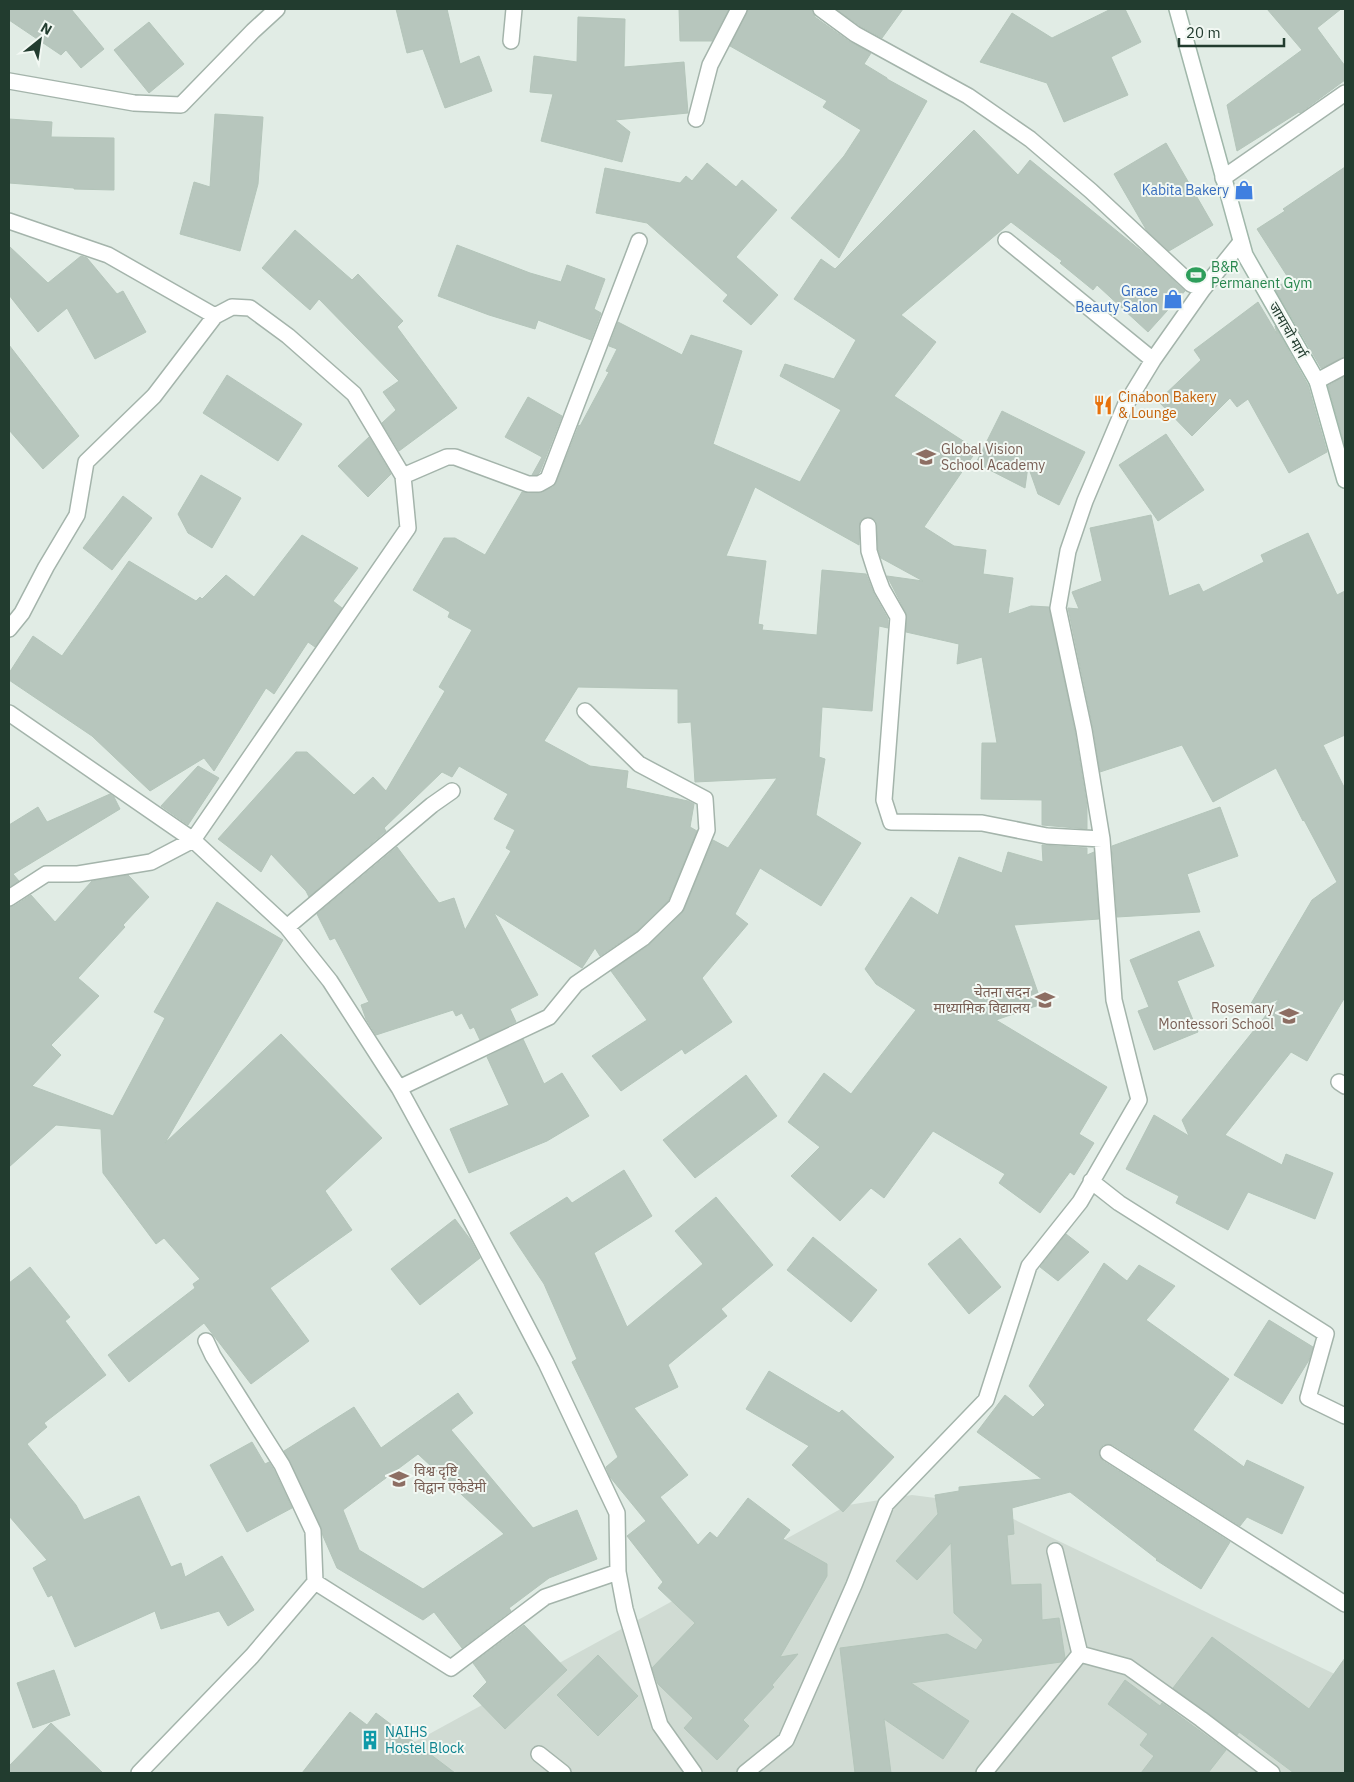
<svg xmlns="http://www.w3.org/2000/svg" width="1354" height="1782" viewBox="0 0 1354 1782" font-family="'IBM Plex Sans','Noto Sans Devanagari',sans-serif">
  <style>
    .built { fill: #d0dbd3 }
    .building { fill: #b7c6bd; stroke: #b4c5ba; fill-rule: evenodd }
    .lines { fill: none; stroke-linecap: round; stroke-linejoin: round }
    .lane-casing { stroke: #a4b4ab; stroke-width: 18 }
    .street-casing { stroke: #a4b4ab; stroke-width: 18 }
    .secondary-casing { stroke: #a0b7aa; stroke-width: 18 }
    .lane { stroke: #fff; stroke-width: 15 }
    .street { stroke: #fff; stroke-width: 15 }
    .secondary { stroke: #fff; stroke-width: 15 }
    .labels { text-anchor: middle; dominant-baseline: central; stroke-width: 4; stroke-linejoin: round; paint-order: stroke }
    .shop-label { font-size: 14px; fill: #366cbe; stroke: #f2f8f3; text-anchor: end }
    .leisure-label { font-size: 14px; fill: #27864d; stroke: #f2f8f3; text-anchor: start }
    .street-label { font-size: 14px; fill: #223c2f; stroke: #f2f8f3 }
    .food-label { font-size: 14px; fill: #c56008; stroke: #f2f8f3; text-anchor: start }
    .education-label { font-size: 14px; fill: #785e54; stroke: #f2f8f3; text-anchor: start }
    .culture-label { font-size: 14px; fill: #0d838f; stroke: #f2f8f3; text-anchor: start }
  </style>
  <rect width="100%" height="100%" fill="#e1ece5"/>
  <!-- built -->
  <path class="built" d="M912,1495L982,1504L1345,1679V1773H358L848,1505Z"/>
  <!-- building -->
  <path class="building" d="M9,9H71L104,49L81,68L66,50L61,55L9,20Z
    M396,9H447L460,64L479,56L492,91L445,108L423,49L407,53Z
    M679,9H729L712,41H680Z
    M748,9H812L815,17L850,42L871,53L864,64L887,78V79L927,101L839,258L791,218L844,156L861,130L823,107L827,101L730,46Z
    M836,9H903L882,38L860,26Z
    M1111,9H1125L1141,42L1111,57L1128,95L1064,122L1047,83L980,62L1012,13L1052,38Z
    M1267,9H1341L1317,28L1345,66V80L1300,113L1299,112L1237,151L1227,105L1302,50Z
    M578,17L625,19L624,67L684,62L688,113L615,120L630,132L622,162L541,141L553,94L530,92L534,56L577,62Z
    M149,22L184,64L149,93L114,50Z
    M215,114L263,117L258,184L240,251L180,234L194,182L210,187Z
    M9,119L52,122L51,137L114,138V190L74,189V188L9,183Z
    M974,130L1018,175L1030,160L1145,254L1185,291L1148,332L1097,285L1093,290L1060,263L1062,261L1011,222L901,315L936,342L894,396L977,450L924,527L954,546L986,550L983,574L1013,578L1008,614L1031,606L1049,607L1075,732L1087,806V829L1042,825V800L981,799L982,743H997L982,657L957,664L959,644L906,632V613L887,576L923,581L881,558L878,549L877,526L876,521L872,518L867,517L860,521L859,545L755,487L726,556L766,561L758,624L763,625L762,630L817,635L822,570L866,574L874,594L888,619V628L879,626L872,711L822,707L819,757L825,759L816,815L861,843L821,906L760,868L735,914L748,924L702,978L732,1022L685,1054L682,1049L621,1091L592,1056L647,1020L611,971L649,945L683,912L713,840L728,848L777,778L695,782L691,722L678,723V689L578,687L544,741L590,766L628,771L626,788L688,801L694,804L690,827L697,831L668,901L637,931L600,956L595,948L582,968L494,913L538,995L510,1009L516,1022L480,1040L474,1027L470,1029L462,1013L456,1016L453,1010L376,1035L366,1019L361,1005L369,1002L335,938L330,940L317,914L397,847L439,903L454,898L465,930L511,851L506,848L515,830L494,819L508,794L459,766L452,777L442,772L384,828L386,831L309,897L306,891L271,854L261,872L218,839L296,752H307L354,795L373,777L386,791L445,691L439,687L472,630L448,617L450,612L413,590L444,538H455L485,555L522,492L539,493L553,487L556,483L579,425L580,426L609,372L606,371L617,349L609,346L618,322L682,355L691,335L742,351L713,444L800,482L841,410L780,376L785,364L834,379L856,340L794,299L821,259L835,269Z
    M1166,143L1213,225L1169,251L1147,231L1114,174Z
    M707,163L736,187L742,180L777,210L736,257L778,295L751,325L723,301L728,295L647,223L596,213L605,168L680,183L686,176L692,181Z
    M1345,167V357L1321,368L1275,289L1289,279L1257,229L1285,211L1283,209Z
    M295,230L352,280L358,274L403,321L397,327L457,408L399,451L382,423L396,410L383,392L399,381L319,299L310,310L262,268Z
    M457,245L530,273L561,282L567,265L605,279L594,309L601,313L591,340L538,320L535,329L489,315L438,296Z
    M9,246L48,283L81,256L87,258L117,294L123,291L146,332L95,359L67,308L38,332L9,295Z
    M1258,302L1277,334L1275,326L1308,385L1327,452L1289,473L1248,399L1237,407L1230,398L1192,436L1158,401L1201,360L1194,350Z
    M9,345L79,436L43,469L9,430Z
    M227,375L302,424L278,461L203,413Z
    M1345,376V442L1344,443L1328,386Z
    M528,397L562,416L540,472L537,475H532L542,457L505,437Z
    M1002,411L1085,452L1059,505L1038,494L1028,466L1025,488L976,463Z
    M1166,434L1204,490L1158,521L1119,465Z
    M369,437L391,474L368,497L338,466Z
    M201,475L241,498L212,548L188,533L178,514Z
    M123,496L152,518L112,570L83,548Z
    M1151,515L1169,596L1199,584L1203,592L1264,562L1261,555L1308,533L1337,595L1345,591V735L1323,745L1345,789V997L1307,1061L1291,1052L1225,1135L1282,1165L1286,1154L1333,1173L1315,1219L1248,1192L1228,1230L1176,1203L1179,1196L1126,1169L1154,1115L1189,1136L1182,1120L1279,999L1246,1012L1312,900L1337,882L1304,820L1303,821L1276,768L1213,802L1182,745L1100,772L1093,728L1068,608L1079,609L1072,592L1102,581L1090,528Z
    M302,535L358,568L333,601L342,608L315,647L308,642L274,694L266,688L214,771L204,758L150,791L92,736L9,680V673L33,636L62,656L129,561L196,601L200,597L202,599L226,575L254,597Z
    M198,766L219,778L188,825L161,806Z
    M110,794L114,797L120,809L13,874L19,881L9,887V825L38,807L47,822Z
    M1220,807L1238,856L1187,874L1200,912L1117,917L1112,846Z
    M1042,845L1087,848V855L1094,852L1099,919L1014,925L1042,1004L996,1020L1107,1087L1079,1134L1094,1143L1074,1175L1070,1172L1040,1213L999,1183L1005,1174L933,1131L884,1198L871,1188L840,1221L791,1176L820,1147L788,1122L824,1073L851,1094L916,1010L876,984L865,969L911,897L938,915L959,857L1002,873L1008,852L1043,862Z
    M128,875L149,897L123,925L125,927L78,978L99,996L51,1045L61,1055L32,1086L113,1116L165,1018L154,1012L217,902L283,940L165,1143L281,1034L382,1138L325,1191L352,1230L270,1288L309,1341L251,1384L204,1323L129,1382L108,1355L195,1288L193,1284L200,1279L164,1238L156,1244L103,1173L101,1129L56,1125L9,1167V907L14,906L31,895L55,922L92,881Z
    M1199,931L1214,966L1177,981L1198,1032L1154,1050L1138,1011L1149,1007L1130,960Z
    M523,1039L544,1084L562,1073L589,1116L547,1141L469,1173L450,1129L509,1105L487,1057Z
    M746,1075L777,1116L695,1178L663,1140Z
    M624,1170L652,1216L594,1253L627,1327L703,1264L675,1231L716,1197L773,1265L721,1309L727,1316L668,1365L678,1387L634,1408L688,1475L660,1497L698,1545L710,1532L717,1538L748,1498L790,1530L783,1539L827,1564V1576L780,1657L798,1654L772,1685L774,1687L743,1720L749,1726L717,1760L684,1728L693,1718L658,1684L652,1668L695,1623L658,1588L663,1582L627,1536L646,1521L610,1477L606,1467L618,1457L572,1362L577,1359L544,1284L510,1233L567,1197L572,1203Z
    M455,1219L470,1239L480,1258L420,1305L391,1269Z
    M1066,1234L1089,1252L1058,1281L1040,1267Z
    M813,1237L877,1290L851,1322L787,1270Z
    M960,1238L1001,1287L969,1314L928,1264Z
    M1104,1263L1127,1281L1139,1265L1175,1286L1146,1320L1229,1379L1193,1430L1244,1467L1247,1460L1304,1487L1282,1534L1247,1517L1240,1526L1113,1445L1108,1444L1103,1445L1100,1448L1099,1453L1103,1461L1230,1542L1201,1589L1156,1560L1157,1559L1070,1492L1012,1508L1014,1534L1007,1535L1011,1585L1041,1584L1042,1620L1059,1618L1065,1658L1061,1662L911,1683L969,1721L943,1759L884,1719L891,1773H855L840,1648L947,1634L976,1650L983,1640L954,1613L951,1543L917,1580L896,1561L938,1514L935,1495L959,1491V1487L1042,1479L977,1432L1005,1395L1033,1417L1045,1405L1029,1386Z
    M30,1267L70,1317L65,1321L106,1375L44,1423L47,1427L27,1444L76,1505L84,1520L139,1496L171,1567L181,1563L185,1577L222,1556L254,1610L228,1626L219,1611L161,1629L155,1611L75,1647L52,1595L48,1597L33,1568L47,1560L9,1516V1283Z
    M1269,1320L1313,1347L1309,1360L1282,1404L1234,1375Z
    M769,1371L839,1413L842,1410L894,1457L843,1512L792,1465L809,1446L746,1409Z
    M458,1393L473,1413L451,1430L533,1528L577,1510L597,1559L549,1578L509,1608L511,1611L462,1648L434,1612L423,1620L337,1568L323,1536L321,1527L284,1451L354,1407L381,1448ZM418,1454L504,1534L423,1589L359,1550L343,1510Z
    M252,1442L265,1464L269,1462L274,1470L292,1508L247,1532L210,1465Z
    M524,1625L567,1670L505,1729L473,1696L487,1682L473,1663Z
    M1212,1637L1309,1709L1345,1658V1773H1294L1239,1732L1237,1735L1173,1688Z
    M598,1655L638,1696L598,1736L557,1695Z
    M54,1670L70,1715L33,1728L17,1683Z
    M1125,1680L1160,1706L1162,1703L1226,1750L1208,1773H1141L1154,1756L1140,1745L1148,1734L1108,1704Z
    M350,1712L367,1725L376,1713L455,1773H302Z
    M51,1723L103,1773H9V1766Z"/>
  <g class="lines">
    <defs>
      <path id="lane" d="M1055,1551L1080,1654L1128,1667L1201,1719L1272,1773
        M984,1773L1080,1654"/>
      <path id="street" d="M821,9L855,34L968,96L1030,139L1091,191L1191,284L1203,289
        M511,41L514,9
        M9,81L134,103L181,105L253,31L277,9
        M696,119L710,65L739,9
        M1223,178L1345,93
        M9,221L108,255L215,316
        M1006,240L1153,360
        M1317,381L1345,366
        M403,476L447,457H455L528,484H539L548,479L639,241
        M868,526L869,551L876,573L882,589L898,617L884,800L891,822L982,823L1047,836L1102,839
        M9,629L22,613L46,567L77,515L86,462L154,396L215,316L232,307L250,308L288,336L354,394L403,476L408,528L193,840L151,862L78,874H46L9,898
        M9,713L193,840L287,927L330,981L399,1088L464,1207L546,1363L617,1513L618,1572L625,1609L660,1725L694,1773
        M287,927L432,805L452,791
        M1339,1082L1345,1086
        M399,1088L549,1017L576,984L643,938L676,906L707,830L705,799L639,764L585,711
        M1091,1181L1119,1203L1326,1334L1308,1398L1345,1416
        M206,1341L213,1356L282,1465L313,1531L315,1582
        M1108,1453L1345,1604
        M539,1754L563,1773
        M139,1773L252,1656L315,1582L451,1668L545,1597L618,1572
        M745,1773L786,1740L854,1585L886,1504L986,1400L1029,1266L1080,1202L1139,1100L1114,1000L1102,839L1084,730L1058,608L1068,551L1085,501L1125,406L1153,360L1203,289L1241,242"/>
      <path id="secondary" d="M1177,9L1245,255L1317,381L1345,480"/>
    </defs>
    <!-- lane casing -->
    <use href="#lane" class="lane-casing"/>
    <!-- street casing -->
    <use href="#street" class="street-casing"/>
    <!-- secondary casing -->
    <use href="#secondary" class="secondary-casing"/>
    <!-- lane -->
    <use href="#lane" class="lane"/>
    <!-- street -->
    <use href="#street" class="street"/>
    <!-- secondary -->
    <use href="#secondary" class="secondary"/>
  </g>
  <!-- icons -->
  <defs>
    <symbol id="shop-bare" viewBox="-9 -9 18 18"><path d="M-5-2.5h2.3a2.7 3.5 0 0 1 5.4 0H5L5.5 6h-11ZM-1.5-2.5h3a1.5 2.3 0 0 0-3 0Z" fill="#3f7fe0" stroke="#f2f8f3" stroke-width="2.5" paint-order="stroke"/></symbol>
    <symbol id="stadium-bare" viewBox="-9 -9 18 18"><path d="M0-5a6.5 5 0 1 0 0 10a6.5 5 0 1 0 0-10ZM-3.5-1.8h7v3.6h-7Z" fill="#2e9e5b" stroke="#f2f8f3" stroke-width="2.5" paint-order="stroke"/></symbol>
    <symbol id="restaurant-bare" viewBox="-9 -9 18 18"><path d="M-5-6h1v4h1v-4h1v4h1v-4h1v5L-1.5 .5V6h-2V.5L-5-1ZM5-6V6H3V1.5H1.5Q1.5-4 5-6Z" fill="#e8710a" stroke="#f2f8f3" stroke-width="2.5" paint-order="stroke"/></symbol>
    <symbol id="school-bare" viewBox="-9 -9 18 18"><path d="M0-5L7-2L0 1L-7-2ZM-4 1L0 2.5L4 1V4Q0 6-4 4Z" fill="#8d6e63" stroke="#f2f8f3" stroke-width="2.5" paint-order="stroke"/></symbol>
    <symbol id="building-bare" viewBox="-9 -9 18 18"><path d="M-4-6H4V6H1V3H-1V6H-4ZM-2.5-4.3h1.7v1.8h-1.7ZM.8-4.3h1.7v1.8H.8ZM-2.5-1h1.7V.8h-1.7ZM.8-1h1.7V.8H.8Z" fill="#0f9aa8" stroke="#f2f8f3" stroke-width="2.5" paint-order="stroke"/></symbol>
  </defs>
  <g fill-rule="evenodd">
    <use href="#shop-bare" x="1230" y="176" width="28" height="28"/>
    <use href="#stadium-bare" x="1182" y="261" width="28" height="28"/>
    <use href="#shop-bare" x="1159" y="285" width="28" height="28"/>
    <use href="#restaurant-bare" x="1089" y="391" width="28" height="28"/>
    <use href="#school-bare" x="912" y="443" width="28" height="28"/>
    <use href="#school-bare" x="1031" y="986" width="28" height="28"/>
    <use href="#school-bare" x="1275" y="1002" width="28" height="28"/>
    <use href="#school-bare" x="385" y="1465" width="28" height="28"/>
    <use href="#building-bare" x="356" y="1726" width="28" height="28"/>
  </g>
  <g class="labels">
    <!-- shop labels -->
    <g class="shop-label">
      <text x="1229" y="190">Kabita Bakery</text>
      <text x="1158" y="291">Grace<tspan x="1158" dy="16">Beauty Salon</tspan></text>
    </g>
    <!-- leisure labels -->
    <g class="leisure-label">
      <text x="1211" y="267">B&amp;R<tspan x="1211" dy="16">Permanent Gym</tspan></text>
    </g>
    <!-- street labels -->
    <g class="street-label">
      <text transform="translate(1288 330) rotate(60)">जामाचो मार्ग</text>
    </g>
    <!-- food labels -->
    <g class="food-label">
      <text x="1118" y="397">Cinabon Bakery<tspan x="1118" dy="16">&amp; Lounge</tspan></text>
    </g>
    <!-- education labels -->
    <g class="education-label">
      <text x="941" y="449">Global Vision<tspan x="941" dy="16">School Academy</tspan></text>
      <text x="1030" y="992" text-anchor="end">चेतना सदन<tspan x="1030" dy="16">माध्यामिक विद्यालय</tspan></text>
      <text x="1274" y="1008" text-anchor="end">Rosemary<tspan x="1274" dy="16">Montessori School</tspan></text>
      <text x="414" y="1471">विश्व दृष्टि<tspan x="414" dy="16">विद्वान एकेडेमी</tspan></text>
    </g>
    <!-- culture labels -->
    <g class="culture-label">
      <text x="385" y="1732">NAIHS<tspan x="385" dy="16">Hostel Block</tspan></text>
    </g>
  </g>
  <!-- border -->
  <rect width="1354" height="1782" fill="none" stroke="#223c2f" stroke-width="20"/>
  <!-- north arrow -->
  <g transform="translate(40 40) rotate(30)" stroke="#f2f8f3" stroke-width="4" paint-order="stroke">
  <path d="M0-4L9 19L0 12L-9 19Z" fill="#223c2f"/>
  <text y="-8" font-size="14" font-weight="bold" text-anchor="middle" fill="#223c2f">N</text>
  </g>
  <!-- scale -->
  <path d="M1179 38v8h105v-8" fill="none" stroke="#223c2f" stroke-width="2.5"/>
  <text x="1186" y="38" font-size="15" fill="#223c2f" stroke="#f2f8f3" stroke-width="4" paint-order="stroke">20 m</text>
</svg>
